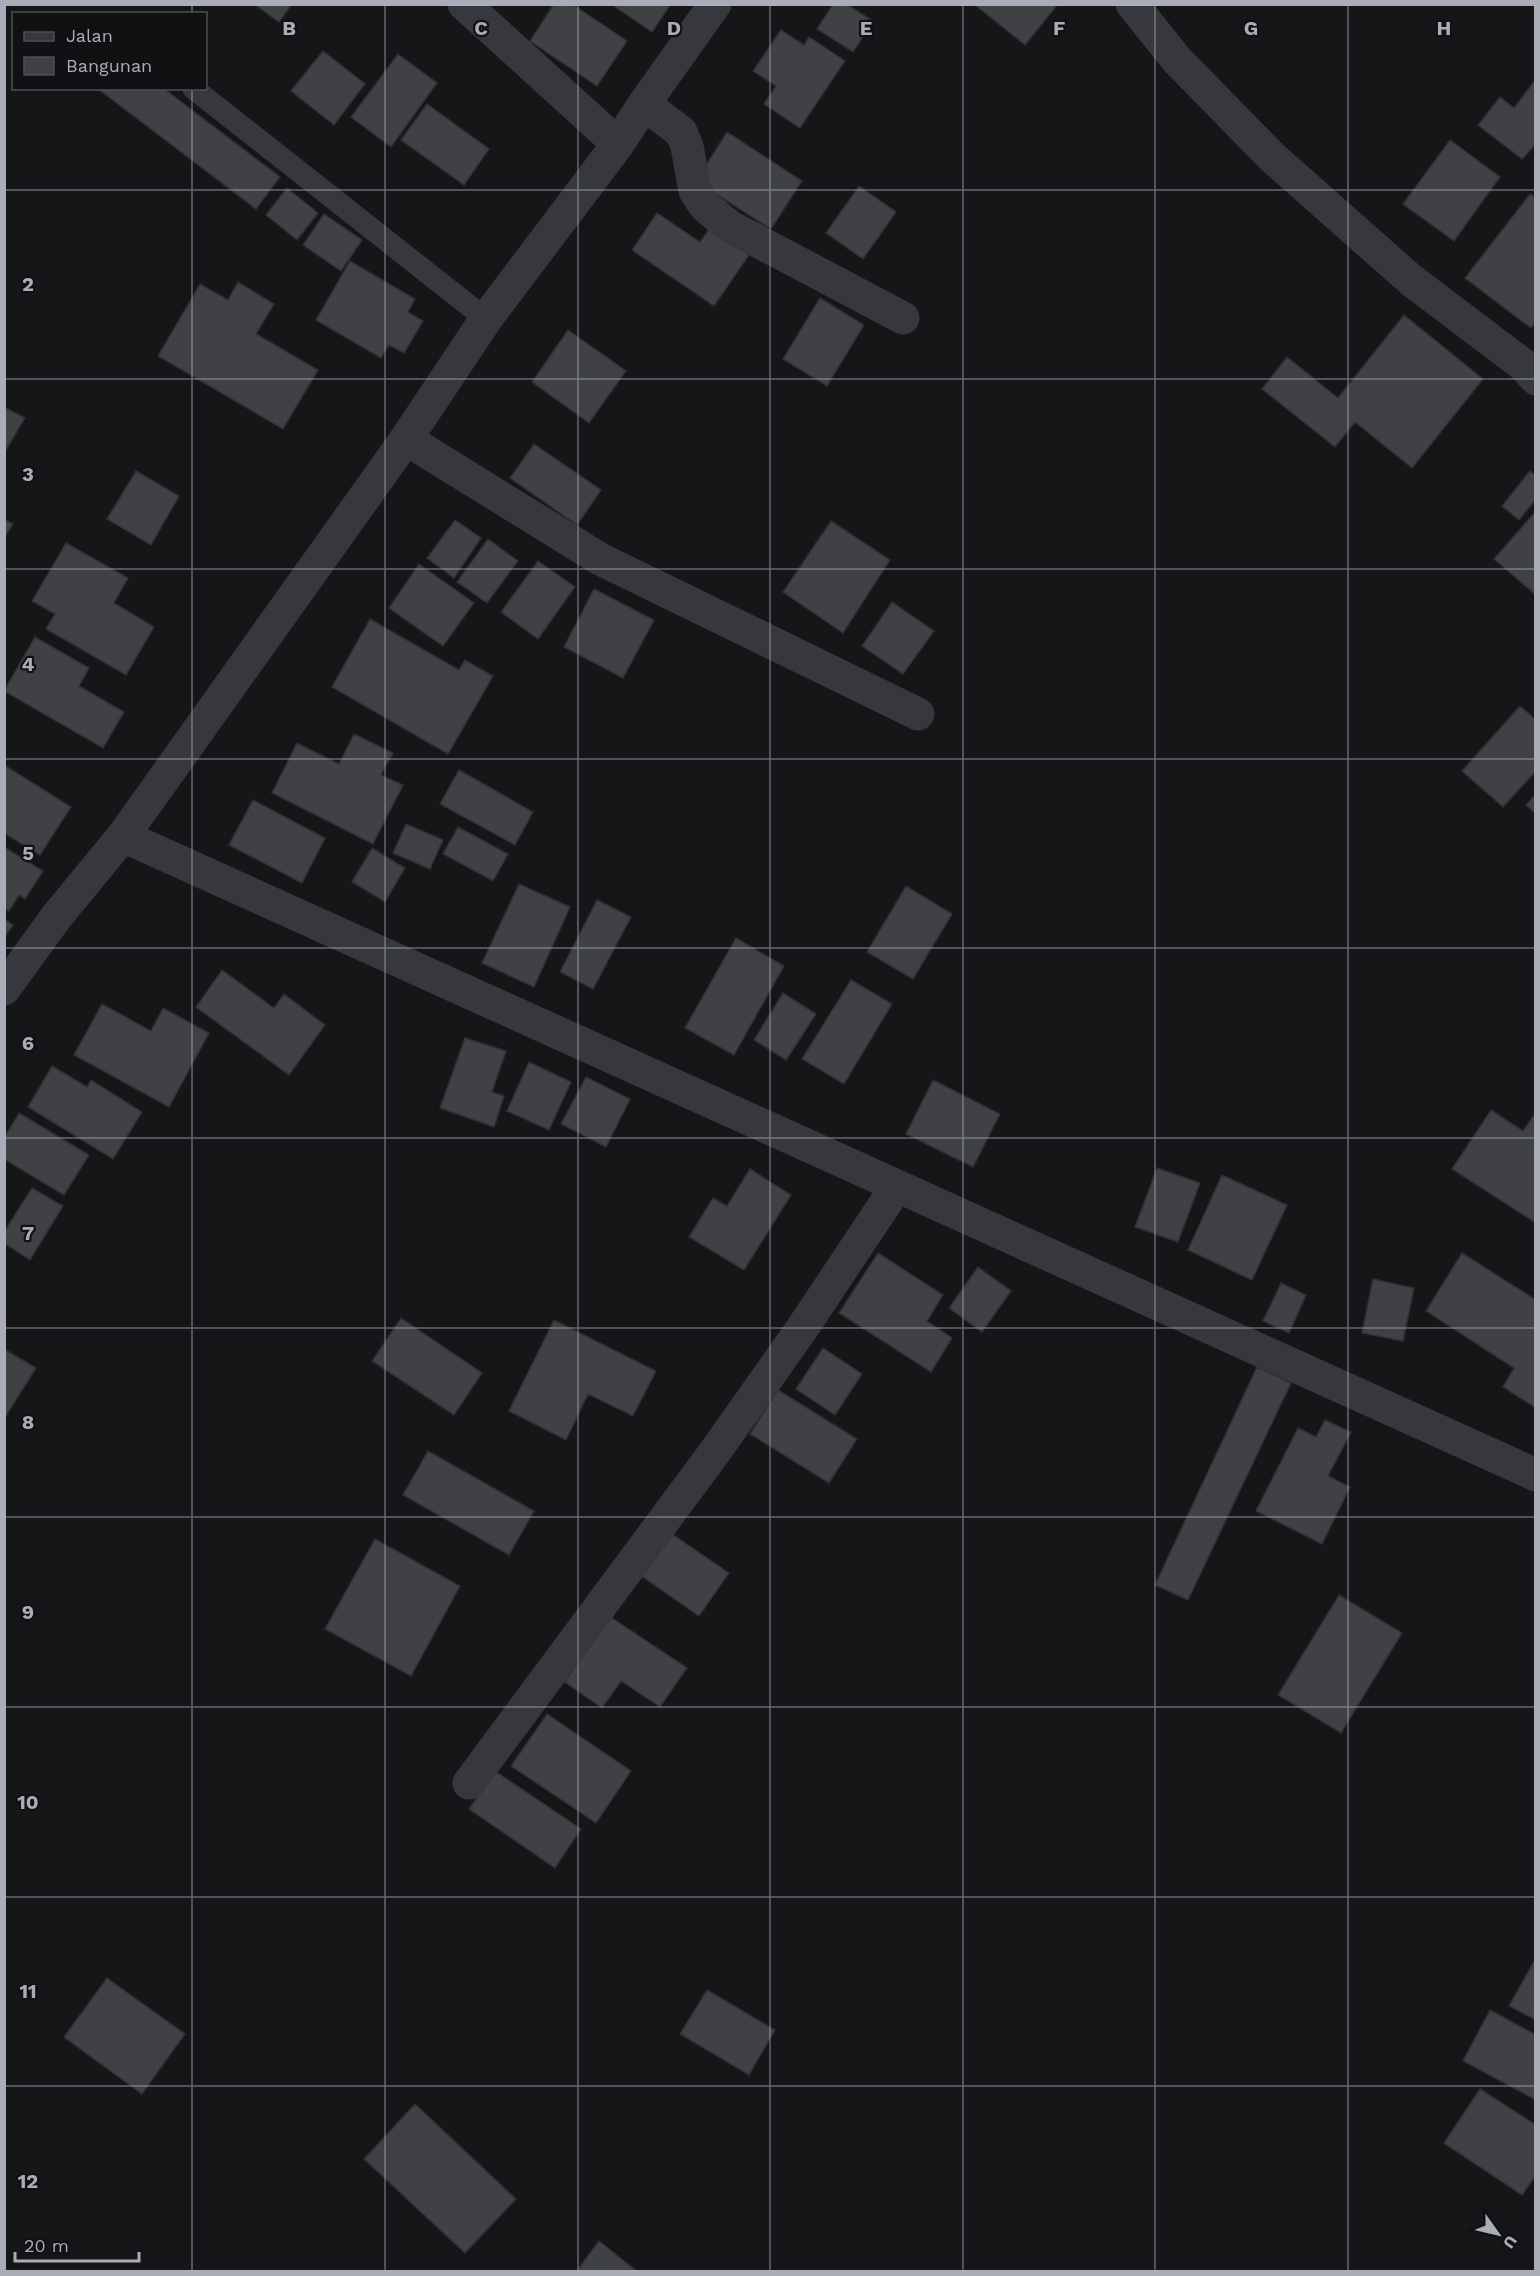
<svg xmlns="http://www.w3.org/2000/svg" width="1540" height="2276" viewBox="0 0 1540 2276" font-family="'Work Sans',sans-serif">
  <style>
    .building { fill: #404145; stroke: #303034; stroke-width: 1.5 }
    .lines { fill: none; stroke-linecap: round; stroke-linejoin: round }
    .service { stroke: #37383d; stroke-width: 22 }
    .minor { stroke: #37383d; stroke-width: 33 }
    .tertiary { stroke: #37383d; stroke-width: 33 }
    .grid { fill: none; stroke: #a8adb8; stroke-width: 1.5; stroke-opacity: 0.55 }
    .grid-label { font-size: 20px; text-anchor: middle; font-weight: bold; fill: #a8adb8; stroke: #111113; stroke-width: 4.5; stroke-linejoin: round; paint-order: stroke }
  </style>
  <rect width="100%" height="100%" fill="#161618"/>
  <!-- building -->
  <path class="building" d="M254,4H292L279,22Z
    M554,4H572L627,41L597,86L530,41Z
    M611,4H665L669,7L652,32Z
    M833,4H846L873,21L853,52L817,29Z
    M974,4H1058L1025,45Z
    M781,30L804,45L809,37L845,61L800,128L764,104L776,86L753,71Z
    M323,51L365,84L334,125L291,91Z
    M398,54L437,83L391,147L351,117Z
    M1536,79V144L1522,159L1478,125L1500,97L1514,108Z
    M97,88H163L280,177L256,209Z
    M427,104L489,149L464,185L401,140Z
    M727,132L802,181L771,229L696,181Z
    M1450,140L1500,177L1454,241L1403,204Z
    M859,186L896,212L863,259L826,233Z
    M287,188L318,213L297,240L266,215Z
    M1530,194L1536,198V322L1531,328L1465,278Z
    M657,213L700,242L710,228L749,255L714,306L632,250Z
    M324,214L362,240L341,271L303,245Z
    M350,261L415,299L408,312L423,321L404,353L389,345L381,358L316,320Z
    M238,282L274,304L256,334L318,370L283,429L158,356L200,284L228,300Z
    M820,298L864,325L827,386L783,359Z
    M1404,315L1483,379L1412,468L1355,422L1335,447L1262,389L1287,357L1338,398Z
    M568,330L626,371L589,423L532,382Z
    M4,407L25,418L6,450L4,449Z
    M534,444L601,490L577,525L510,478Z
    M136,471L179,496L151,545L107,519Z
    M1530,471L1536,476V499L1519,520L1502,506Z
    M1536,511V595L1494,559Z
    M4,519L13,524L4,538Z
    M455,520L481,538L454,578L427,558Z
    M831,521L890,560L843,633L783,592Z
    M488,539L518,561L487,603L457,582Z
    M66,543L128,578L114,603L154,627L126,675L46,629L55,614L32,601Z
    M538,561L575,587L538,639L501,612Z
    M419,564L474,603L443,646L389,608Z
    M594,589L654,620L623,678L564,647Z
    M892,602L934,631L903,674L862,646Z
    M370,619L459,670L465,660L493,676L448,754L332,687Z
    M35,637L89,668L79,686L124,712L103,748L4,691Z
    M1520,706L1536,720V771L1503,807L1462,771Z
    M354,734L393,753L381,775L403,785L373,844L272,793L297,743L339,764Z
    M4,765L71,807L40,855L4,833Z
    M459,770L533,812L515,845L440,804Z
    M1536,794V814L1526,805Z
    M253,800L325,838L302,883L229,845Z
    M406,824L443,840L430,869L393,853Z
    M458,827L508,854L493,881L443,854Z
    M4,847L43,871L25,899L19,895L9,911L4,908Z
    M372,848L405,868L385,902L352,882Z
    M519,884L570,907L534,987L482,963Z
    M906,886L952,914L913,979L867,952Z
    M597,900L631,917L593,989L560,972Z
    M4,919L13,925L4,938Z
    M736,938L784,966L734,1055L685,1028Z
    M222,970L274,1008L284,994L325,1025L289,1075L196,1007Z
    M851,980L892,1004L844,1084L802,1059Z
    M783,993L816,1014L786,1060L754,1040Z
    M102,1004L151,1031L163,1008L209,1033L169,1107L74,1055Z
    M465,1038L506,1051L492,1092L504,1096L494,1127L440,1108Z
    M529,1062L571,1082L549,1130L507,1111Z
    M52,1066L87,1087L91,1080L142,1112L113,1159L28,1107Z
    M586,1077L630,1099L606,1147L561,1124Z
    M933,1080L1000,1114L973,1167L906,1134Z
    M1491,1110L1523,1131L1536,1112V1223L1452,1169Z
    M19,1113L89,1155L64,1195L4,1159V1138Z
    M1157,1168L1200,1183L1178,1242L1135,1227Z
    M750,1169L791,1195L744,1270L689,1237L713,1198L727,1206Z
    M1222,1175L1287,1205L1252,1280L1188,1250Z
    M32,1188L63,1206L30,1260L4,1243V1232Z
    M878,1253L943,1295L927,1321L952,1338L931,1372L839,1313Z
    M1462,1253L1536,1300V1408L1503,1387L1514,1368L1426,1311Z
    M978,1267L1011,1291L982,1332L949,1308Z
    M1373,1279L1414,1288L1403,1341L1362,1333Z
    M1281,1283L1306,1295L1289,1333L1263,1321Z
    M401,1318L482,1373L454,1415L372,1361Z
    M554,1320L656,1371L633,1416L588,1394L566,1440L509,1411Z
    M823,1348L862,1374L835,1415L796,1389Z
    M4,1349L36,1368L4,1419Z
    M1257,1367L1291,1383L1188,1600L1155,1585Z
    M778,1390L857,1439L829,1483L750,1434Z
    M1325,1420L1351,1432L1328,1476L1350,1487L1322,1544L1256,1511L1298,1428L1316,1437Z
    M428,1451L534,1511L509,1555L403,1495Z
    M669,1532L729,1573L699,1616L640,1575Z
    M375,1539L460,1586L411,1676L325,1629Z
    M1339,1595L1402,1633L1341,1733L1278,1695Z
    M609,1616L687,1668L660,1707L621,1681L602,1708L565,1682Z
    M547,1714L631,1771L596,1823L511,1766Z
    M495,1771L581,1829L555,1868L469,1809Z
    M1536,1958V2020L1509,2006Z
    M107,1978L185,2034L142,2094L64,2037Z
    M707,1990L775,2030L749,2075L680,2034Z
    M1490,2010L1536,2035V2100L1463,2061Z
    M1480,2089L1536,2125V2175L1522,2195L1444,2143Z
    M415,2104L516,2199L465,2253L364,2159Z
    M599,2241L638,2272H576Z"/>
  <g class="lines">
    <!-- service -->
    <path class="service" d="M193,88L486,319"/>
    <!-- minor -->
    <path class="minor" d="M464,4L618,144
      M1132,4L1177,60L1272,157L1411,280L1522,364L1536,379
      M644,104L681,132L687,146L695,191L705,206L729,226L903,318
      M406,439L600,559L918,714
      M123,836L1536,1475
      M469,1783L714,1453L801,1330L897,1186"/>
    <!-- tertiary -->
    <path class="tertiary" d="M4,989L57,916L123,836L406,439L486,319L618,144L644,104L715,4"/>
  </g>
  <!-- grid -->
  <path class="grid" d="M192,4V14M385,4V2272M578,4V2272M770,4V2272M963,4V2272M1155,4V2272M1348,4V2272M192,88V2272M4,190H1536M4,379H1536M4,569H1536M4,759H1536M4,948H1536M4,1138H1536M4,1328H1536M4,1517H1536M4,1707H1536M4,1897H1536M4,2086H1536"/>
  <g class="grid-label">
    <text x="289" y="35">B</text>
    <text x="481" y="35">C</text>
    <text x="674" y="35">D</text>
    <text x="866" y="35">E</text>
    <text x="1059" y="35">F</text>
    <text x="1251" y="35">G</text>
    <text x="1444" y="35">H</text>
    <text x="28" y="291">2</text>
    <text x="28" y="481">3</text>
    <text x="28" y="671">4</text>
    <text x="28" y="860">5</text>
    <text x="28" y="1050">6</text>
    <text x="28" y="1240">7</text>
    <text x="28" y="1429">8</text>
    <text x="28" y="1619">9</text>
    <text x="28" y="1809">10</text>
    <text x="28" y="1998">11</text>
    <text x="28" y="2188">12</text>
  </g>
  <!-- border -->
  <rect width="1540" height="2276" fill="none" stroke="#a8adb8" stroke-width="12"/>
  <!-- legend -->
  <rect x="12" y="12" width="195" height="78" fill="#111113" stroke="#4d4f55" stroke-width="1.5"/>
  <rect x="24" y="32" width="30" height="9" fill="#37383d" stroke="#4d4f55" stroke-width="1.5"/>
  <text x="66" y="42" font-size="18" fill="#a8adb8">Jalan</text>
  <rect x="24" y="57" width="30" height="18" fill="#404145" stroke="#4d4f55" stroke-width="1.5"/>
  <text x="66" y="72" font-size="18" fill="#a8adb8">Bangunan</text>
  <!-- north arrow -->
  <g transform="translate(1498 2234) rotate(124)" stroke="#111113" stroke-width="4.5" paint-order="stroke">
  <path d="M0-4.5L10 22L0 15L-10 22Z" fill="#a8adb8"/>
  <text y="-9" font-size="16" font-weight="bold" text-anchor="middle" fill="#a8adb8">U</text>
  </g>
  <!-- scale -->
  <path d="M15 2252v9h124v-9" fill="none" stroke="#a8adb8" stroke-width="3"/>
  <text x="24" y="2252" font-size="18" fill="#a8adb8" stroke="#111113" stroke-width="4.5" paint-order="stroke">20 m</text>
</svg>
